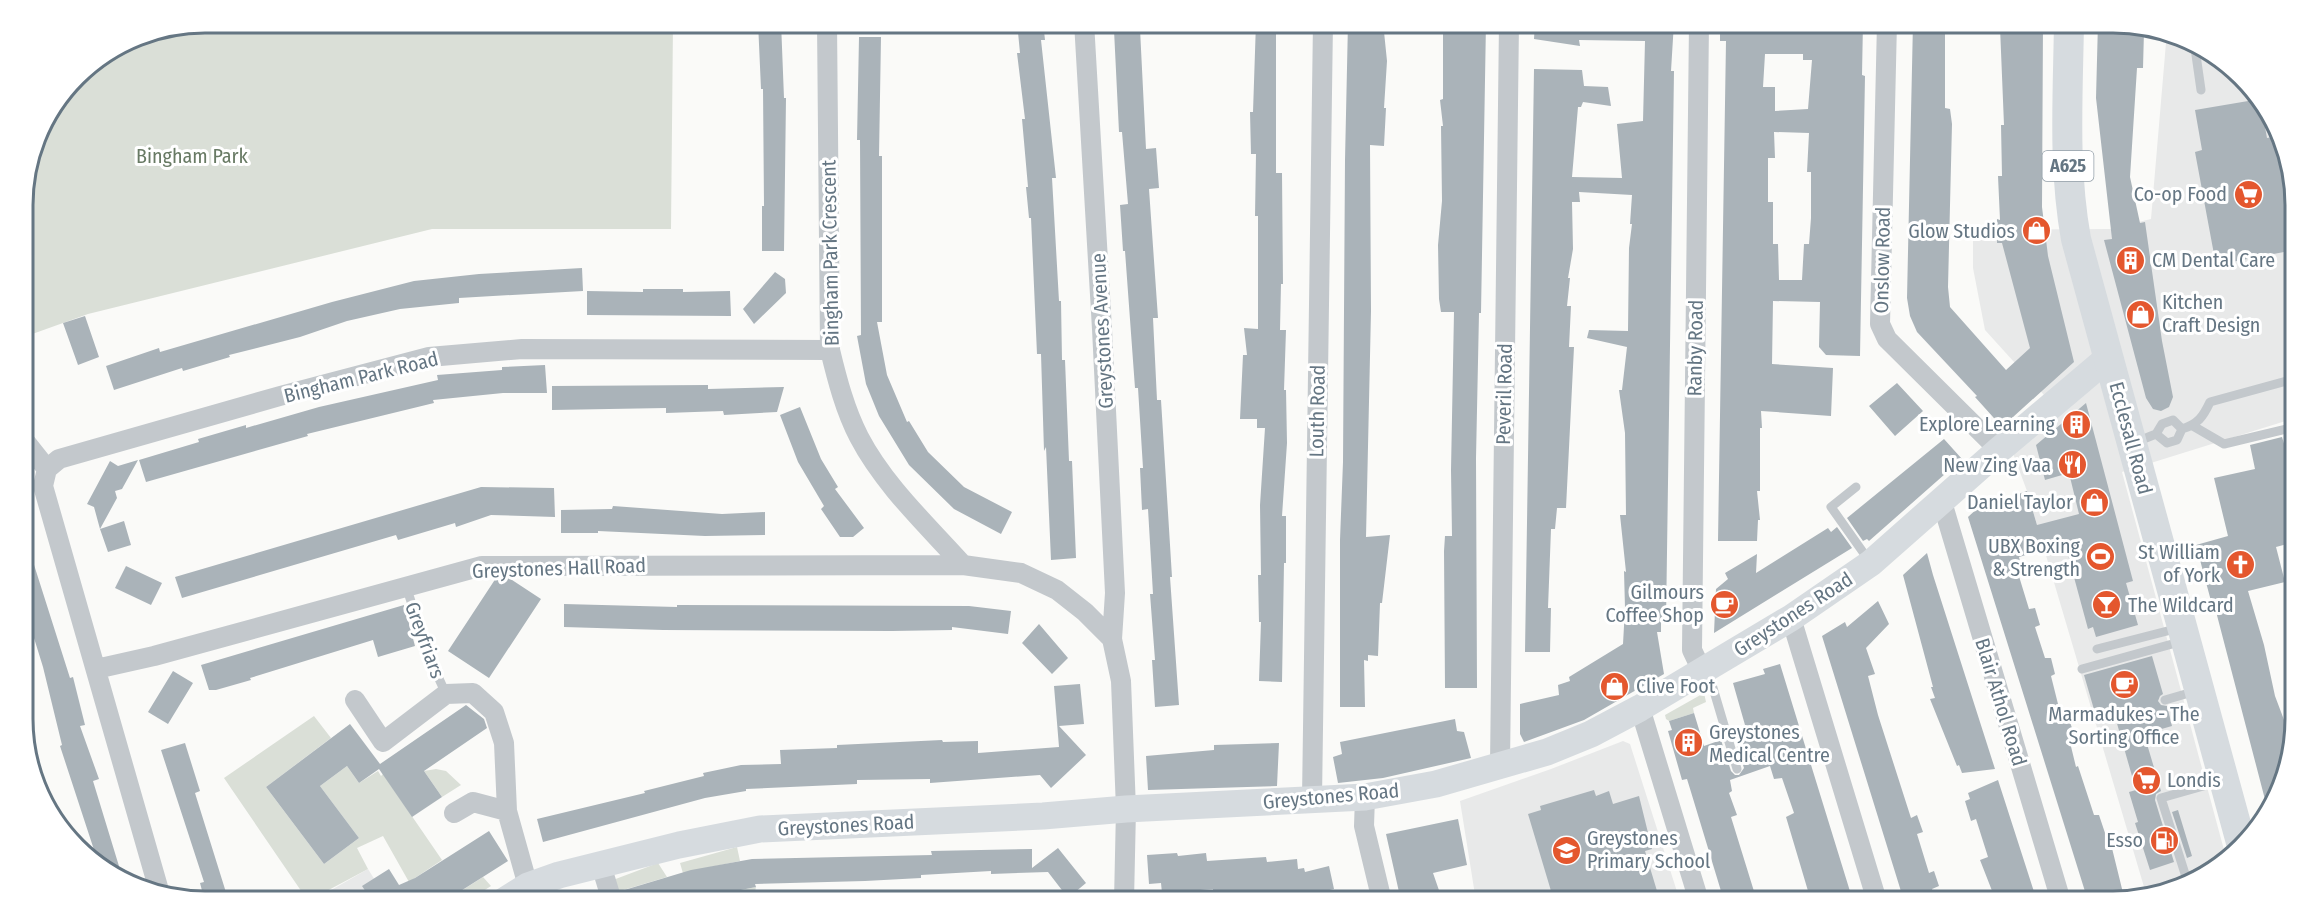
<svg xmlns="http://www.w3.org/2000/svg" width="2318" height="924" viewBox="0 0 2318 924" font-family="'Fira Sans Condensed',sans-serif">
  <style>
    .built { fill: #e8e9e9 }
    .green { fill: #dadfd7 }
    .building { fill: #aab3b9; fill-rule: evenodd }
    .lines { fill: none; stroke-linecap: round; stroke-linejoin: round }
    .lane { stroke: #c3c8cc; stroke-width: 9 }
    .street { stroke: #c3c8cc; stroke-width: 20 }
    .secondary { stroke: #d6dbdf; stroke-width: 27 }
    .primary { stroke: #d6dbdf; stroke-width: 30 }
    .labels { text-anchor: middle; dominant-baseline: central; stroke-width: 6; stroke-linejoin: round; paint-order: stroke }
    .shield { fill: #fff; stroke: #939fa8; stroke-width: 1.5 }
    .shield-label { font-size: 18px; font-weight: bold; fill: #657683 }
    .park-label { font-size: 20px; fill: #687a64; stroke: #fff }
    .poi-label { font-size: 20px; fill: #657683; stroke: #fff; text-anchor: end }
    .street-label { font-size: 20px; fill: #657683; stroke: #fff }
    .rim { fill: none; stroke: #657683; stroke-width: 3 }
  </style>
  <rect width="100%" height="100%" fill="#fafaf8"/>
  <!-- built -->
  <path class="built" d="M2167,31L2172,32L2251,85L2277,124L2294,180L2295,418L2122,472L2227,861L2172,892L2147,897L2027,491L2011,448L2053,405L1985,330L1973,268V230L2110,229L2151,219Z
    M1623,741L1630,744L1680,901H1476L1460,801L1551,769Z
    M368,869L388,901H312Z"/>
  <!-- green -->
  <path class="green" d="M205,22L673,23L671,229H432L88,314L24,337L23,192L41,124L84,68L135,36Z
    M1704,693L1706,702L1693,708L1694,713L1669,721L1666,719L1665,715Z
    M314,716L331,738L266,787L324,864L359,838L320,786L347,766L359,783L378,771L381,776L383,774L442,860L409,882L383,836L357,848L368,869L308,901L224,778Z
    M436,769L446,771L461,785L442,797L424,771Z
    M737,847L740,861L696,870L701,898L756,887L753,901H702L701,898L691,901L680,863Z
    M658,863L667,877L620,891L623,901H617L613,880Z
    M483,877L491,886L468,901L447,900Z"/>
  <!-- building -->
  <path class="building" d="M758,22H781L784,98H786L784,251H762V206H764L763,89H761Z
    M1017,22H1043L1045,40H1041L1056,178H1052L1059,301H1061L1062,360H1065L1069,461H1072L1076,558L1051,560L1046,447L1044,451L1041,354H1037L1031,218H1029L1026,187H1028L1022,119H1025L1017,53H1020Z
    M1256,22H1276V173H1282L1283,284H1281L1280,330H1286L1284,390H1286L1287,443L1282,516H1286V563H1284L1282,682L1259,681L1261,622H1259L1258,575H1261L1260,505L1265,428H1257V419H1240L1243,355H1247L1244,328L1258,329V216H1255L1256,154H1251L1250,112H1253Z
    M1348,22H1383L1387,61L1384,108H1386L1384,146L1370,145L1371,311L1366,537L1390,535L1382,603H1380L1378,656L1368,655V661L1364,660L1365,707H1340V540L1343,462L1345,160Z
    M1443,22H1486L1481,313H1479L1476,458L1477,688H1445L1444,551L1445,536H1452L1451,470L1454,312H1441L1439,299L1438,245L1442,201L1441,126H1443L1440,100L1443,99Z
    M1535,22H1674L1671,71H1674L1666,621L1661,620V632H1657L1664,674L1584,720L1524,742L1520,734V704L1559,695L1558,685L1570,681L1569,677L1623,644L1625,608L1624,571L1626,572L1620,515H1626L1625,433L1619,390H1622L1627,347L1587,338L1589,330L1628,331L1629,248L1632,224H1630L1632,195L1579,192L1580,202H1572L1573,249L1568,278H1570L1567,306H1571L1569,347H1574L1566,508H1557L1555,529H1551L1548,608H1551L1550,652H1525L1534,69L1582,70L1584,86L1608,87L1611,106L1583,102L1581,107H1578L1572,177L1622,178L1617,124L1643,121L1645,41L1579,40L1580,46L1534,39Z
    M1720,22H1863L1862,75L1865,76L1860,356L1826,355L1819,347L1820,302L1773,301L1772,364L1833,368L1831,416L1761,411L1762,428H1760V491H1757L1760,520H1758L1757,541H1718L1726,41H1720ZM1765,54H1803V60H1812L1808,109L1775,111V87H1763ZM1774,132L1809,133L1807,172H1811V218L1809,244H1804L1802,280H1779L1778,244H1773V202H1768V158H1775Z
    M1913,22H1945V108L1950,109L1952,124L1948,287L1950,307L2006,370L2030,348L2002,243H1997V219L2000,220L1998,176H2002L2001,125H2004L2000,27L2010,28V22H2043L2042,207L2048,256L2074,362L2002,427L1975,397L1977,396L1917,332L1910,316L1907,298Z
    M2098,22L2136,26V31H2144L2143,68H2137L2130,177L2140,223L2145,222L2162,341L2173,397L2169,407L2161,411L2153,409L2146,398L2104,240L2112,239L2096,98Z
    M1140,29L1146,149L1156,148L1159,188L1149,189L1158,318H1153L1157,400H1161L1172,577H1170L1179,705L1155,707L1152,660H1155L1150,594H1153L1148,509L1142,510L1140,468H1143L1138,388H1135L1125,251H1123L1120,205L1128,204L1122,132H1119L1114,30Z
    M859,37H881L879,156H882V322H877L887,375L907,422L909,421L928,452L964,487L1012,512L1001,534L954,509L909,465L879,416L866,384L857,336L861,335L860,140H857Z
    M2260,99L2267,138L2280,136L2294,180V250L2216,265L2195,152L2202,150L2195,110Z
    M582,268L583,291L459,298V303L400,309L347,321L300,337L229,355L230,357L183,371L182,368L114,390L106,366L159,348L160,352L332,302L414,281L479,274Z
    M775,272L785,279L786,293L754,324L743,309Z
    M643,289H683V292L730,291L731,316L587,315V291L643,292Z
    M85,316L99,357L78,365L63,323Z
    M545,365L547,393H503L433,400L434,403L307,434L308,436L146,482L139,460L199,442L198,439L246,425V428L319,407L438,380L437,375L502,370V367Z
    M1897,383L1923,411L1895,436L1869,406Z
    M708,385V389L784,387L777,412L724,415L723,411L666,413V408L552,410V386Z
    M2086,403L2133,581L2126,583L2138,625L2096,637L2093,627L2088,629L2065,544L2019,557L2022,571L2018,573L2029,609L2035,608L2040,625L2035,627L2045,658H2051L2055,674L2051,676L2060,712L2066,710L2072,728L2067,730L2076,767L2078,766L2094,815H2099L2105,833L2108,832L2125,901H2088L1968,517L1992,495L1995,502L2027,491L2037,525L2079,514L2069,473L2045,480L2036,445Z
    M800,407L821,459L838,487L835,489L864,528L853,537H840L821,509L824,506L798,462L780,415Z
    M2282,437L2295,479V489L2291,490L2295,506V542L2276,547L2285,582L2248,591L2264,645L2275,696L2292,741L2286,778L2268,811L2213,600L2211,601L2196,545L2228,536L2214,478L2255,469L2250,445Z
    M1944,439L1962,459L1869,541L1867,539L1863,541L1847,518Z
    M138,460L122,489L115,491L117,498L100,529L94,507L87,504L110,461L118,466Z
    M481,487L554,488L555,517L491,515L456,527L455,523L398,540L396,535L182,598L175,577Z
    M613,506L722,514L765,512V535L705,536L598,531V533H561V510L612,509Z
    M124,521L131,545L108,552L100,529Z
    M1837,527L1852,548L1714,633L1716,589L1728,579L1725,573L1757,554L1756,573L1828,528L1831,532Z
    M29,549L70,678L73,677L85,725L80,726L99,779L93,781L122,876L97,859L60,746L62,745L43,667L25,609V550Z
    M1927,553L1933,575L1995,769L1962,773L1959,765L1957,766L1930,699L1935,698L1931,687H1933L1903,575Z
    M126,566L162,583L151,605L115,588Z
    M496,578H509L541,599L489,678L448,651Z
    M1878,601L1889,624L1866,648L1875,674L1868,676L1878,715L1911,818L1917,815L1923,832L1917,834L1929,873L1934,871L1939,886L1932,889L1936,901H1904L1822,636L1845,622L1847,627Z
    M564,604L677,607V605L969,606L1011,611L1008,634L952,627V630L892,631L663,630L564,627Z
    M404,605L415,646L378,657L373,640L250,678L251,680L216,690H209L201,665Z
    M1039,624L1068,658L1052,674L1022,643Z
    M2152,656L2163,694L2160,696L2158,701L2161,705L2167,706L2172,726L2144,734L2161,791L2156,794L2155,800L2174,862L2150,870L2135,823L2138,822L2129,792L2136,790L2116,720L2120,718V712L2115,707L2095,713L2084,675Z
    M1780,664L1803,739L1853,901H1811L1786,817L1794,813L1782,778L1774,779L1770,766L1730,780L1732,791L1729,793L1737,815L1731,817L1757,901H1724L1691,792L1687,779L1682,780L1668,731L1672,730L1669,721L1694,713L1704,746L1721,740L1731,771L1735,775H1739L1744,768L1734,736L1747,732L1733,683L1765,674L1763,669Z
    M173,671L193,683L168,724L148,712Z
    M1080,684L1084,724L1059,726L1086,755L1051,788L1040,775L930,783V779L857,780V784L746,789V791L705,798L543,842L537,819L645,793L644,791L704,776L703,773L741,765L781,764L780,750L837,748V745L942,740L943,742L978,741V753L1059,747L1054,686Z
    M466,705L484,719L487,728L424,771L442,797L412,817L379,769L359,783L347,766L320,786L359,838L324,864L266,787L350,724L380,764Z
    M1455,719L1457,731L1464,732L1471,758L1383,778L1338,783L1333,757L1342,754L1340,742Z
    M185,743L200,791L195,793L229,902H205L200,883L204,882L161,750Z
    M1279,743L1277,786L1148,790L1146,756L1214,750V745Z
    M1998,780L2037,901H1996L1980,860L1988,857L1976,819L1971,821L1965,801L1970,799L1968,793Z
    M1594,790L1596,796L1609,791L1613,804L1639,796L1652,849L1645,851L1660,901H1554L1528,814L1541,810L1540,806Z
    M2178,810L2192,856L2187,858L2172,812Z
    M1458,819L1467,865L1433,873L1442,899L1401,901L1386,834Z
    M489,831L508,861L445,901H363L370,898L362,886L389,869L399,885L415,878Z
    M1058,848L1086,883L1068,898L1048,872L991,874V871L921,875V878L865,881L755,884L756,887L685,901H624L621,891L691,870L752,859L932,855L931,851L1032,849V868Z
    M1177,853L1178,856L1206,853L1207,861L1266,857L1267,862L1297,859L1298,869L1304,868L1305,872L1329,866L1334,889L1307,895L1283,897L1284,901H1213V889L1162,893L1161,883L1149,884L1147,855Z"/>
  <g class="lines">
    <!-- lane -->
    <path class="lane" d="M2195,48L2201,90
      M2193,426L2224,444L2295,427
      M2156,434L2167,443L2177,440L2182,429C2198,424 2203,417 2210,402L2294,379
      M2136,442L2156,434L2162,424L2173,420L2182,429
      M1856,487L1831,507L1870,562
      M406,586L429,657L446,694
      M2097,649L2179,628
      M2082,669L2183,641
      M1708,671L1737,769
      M2165,700L2196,691
      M2106,717L2114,714
      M2220,866L2186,877L2161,798L2221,781"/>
    <!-- street -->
    <path class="street" d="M827,22L830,350C837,379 845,410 859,437C884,485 927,525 963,565L1021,573L1057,590L1085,612L1112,639L1121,681L1126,809L1124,901
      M1084,22L1102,329L1115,593L1112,639
      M1699,22L1692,650L1702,671
      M1887,22L1880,324L1887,339L1999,450
      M24,440L47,469L43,486L160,894
      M47,469L59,459L280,396L429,357L522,349L830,350
      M1942,502L2061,901
      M1791,618L1877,901
      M96,669L154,656L482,566L963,565
      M355,700L383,742L446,694L473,693L494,712L504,743L507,811L528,886
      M1640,708L1699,901
      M1500,765L1509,22
      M1365,797L1364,826L1382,901
      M1312,799L1323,22
      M454,813L473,802L507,811
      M601,865L612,901"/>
    <!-- secondary -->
    <path class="secondary" d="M504,901L528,886L559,875L679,845L760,829L1043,816L1126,809L1365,797L1436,784L1547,752L1591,734L1640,708L1791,618L1871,563L1999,450L2109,357"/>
    <!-- primary -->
    <path class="primary" d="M2069,22C2068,95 2063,167 2076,239L2242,846"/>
  </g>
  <!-- icons -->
  <defs>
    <symbol id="supermarket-disc" viewBox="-11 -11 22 22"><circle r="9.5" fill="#e4572e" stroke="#fff"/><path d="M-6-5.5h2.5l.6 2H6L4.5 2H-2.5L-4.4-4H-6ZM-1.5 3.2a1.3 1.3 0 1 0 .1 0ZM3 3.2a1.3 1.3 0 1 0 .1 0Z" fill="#fff"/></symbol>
    <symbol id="shop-disc" viewBox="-11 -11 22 22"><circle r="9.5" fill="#e4572e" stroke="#fff"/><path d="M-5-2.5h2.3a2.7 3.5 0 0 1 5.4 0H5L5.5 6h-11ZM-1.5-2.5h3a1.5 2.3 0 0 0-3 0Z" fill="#fff"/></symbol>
    <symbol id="building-disc" viewBox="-11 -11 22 22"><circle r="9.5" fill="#e4572e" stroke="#fff"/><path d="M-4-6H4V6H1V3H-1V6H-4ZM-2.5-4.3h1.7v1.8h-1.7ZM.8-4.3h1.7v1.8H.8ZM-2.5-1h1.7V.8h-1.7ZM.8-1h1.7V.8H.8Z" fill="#fff"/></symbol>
    <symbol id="restaurant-disc" viewBox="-11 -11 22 22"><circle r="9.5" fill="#e4572e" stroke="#fff"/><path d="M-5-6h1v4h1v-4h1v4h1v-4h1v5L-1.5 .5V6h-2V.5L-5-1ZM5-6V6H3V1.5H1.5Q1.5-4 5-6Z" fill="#fff"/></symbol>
    <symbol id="stadium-disc" viewBox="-11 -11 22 22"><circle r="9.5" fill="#e4572e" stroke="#fff"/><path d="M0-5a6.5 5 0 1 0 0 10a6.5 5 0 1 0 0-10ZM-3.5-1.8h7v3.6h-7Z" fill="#fff"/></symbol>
    <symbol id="church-disc" viewBox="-11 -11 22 22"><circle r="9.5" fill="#e4572e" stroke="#fff"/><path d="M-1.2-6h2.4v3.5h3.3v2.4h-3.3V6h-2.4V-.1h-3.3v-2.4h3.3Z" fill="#fff"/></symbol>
    <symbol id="cafe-disc" viewBox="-11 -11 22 22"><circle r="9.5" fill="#e4572e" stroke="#fff"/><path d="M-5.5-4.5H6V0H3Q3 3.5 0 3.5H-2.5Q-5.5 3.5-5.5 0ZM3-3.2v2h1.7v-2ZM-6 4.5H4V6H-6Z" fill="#fff"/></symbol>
    <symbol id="bar-disc" viewBox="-11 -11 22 22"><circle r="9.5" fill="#e4572e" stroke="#fff"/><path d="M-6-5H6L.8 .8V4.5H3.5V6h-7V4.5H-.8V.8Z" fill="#fff"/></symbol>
    <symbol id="fuel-disc" viewBox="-11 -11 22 22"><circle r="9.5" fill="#e4572e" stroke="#fff"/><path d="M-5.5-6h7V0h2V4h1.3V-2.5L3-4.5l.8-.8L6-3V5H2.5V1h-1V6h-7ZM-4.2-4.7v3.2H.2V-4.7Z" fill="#fff"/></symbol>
    <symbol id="school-disc" viewBox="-11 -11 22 22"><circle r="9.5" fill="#e4572e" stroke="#fff"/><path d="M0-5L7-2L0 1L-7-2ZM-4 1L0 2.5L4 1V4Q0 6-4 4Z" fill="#fff"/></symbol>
  </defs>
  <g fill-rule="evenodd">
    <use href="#supermarket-disc" x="2232" y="178" width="33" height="33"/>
    <use href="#shop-disc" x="2020" y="214" width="33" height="33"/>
    <use href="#building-disc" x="2114" y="244" width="33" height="33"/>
    <use href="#shop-disc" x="2124" y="298" width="33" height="33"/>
    <use href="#building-disc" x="2060" y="408" width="33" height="33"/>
    <use href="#restaurant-disc" x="2056" y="448" width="33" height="33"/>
    <use href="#shop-disc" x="2078" y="486" width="33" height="33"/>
    <use href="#stadium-disc" x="2084" y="540" width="33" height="33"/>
    <use href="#church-disc" x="2224" y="548" width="33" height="33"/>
    <use href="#cafe-disc" x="1708" y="588" width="33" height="33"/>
    <use href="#bar-disc" x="2090" y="588" width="33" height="33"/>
    <use href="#cafe-disc" x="2108" y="668" width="33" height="33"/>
    <use href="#shop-disc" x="1598" y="670" width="33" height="33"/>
    <use href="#building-disc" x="1672" y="726" width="33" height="33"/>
    <use href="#supermarket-disc" x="2130" y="764" width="33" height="33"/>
    <use href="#fuel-disc" x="2148" y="824" width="33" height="33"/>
    <use href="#school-disc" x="1550" y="834" width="33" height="33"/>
  </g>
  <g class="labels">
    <!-- shield labels -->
    <rect class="shield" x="2042.5" y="151" width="51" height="30" rx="4.5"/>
    <g class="shield-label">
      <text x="2068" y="166">A625</text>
    </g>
    <!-- park labels -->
    <g class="park-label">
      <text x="192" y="156">Bingham Park</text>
    </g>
    <!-- poi labels -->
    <g class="poi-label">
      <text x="2227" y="194">Co-op Food</text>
      <text x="2015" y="231">Glow Studios</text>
      <text x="2152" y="260" text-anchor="start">CM Dental Care</text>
      <text x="2162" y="302" text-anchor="start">Kitchen<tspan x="2162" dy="23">Craft Design</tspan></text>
      <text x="2055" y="424">Explore Learning</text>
      <text x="2051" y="465">New Zing Vaa</text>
      <text x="2073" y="502">Daniel Taylor</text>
      <text x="2080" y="546">UBX Boxing<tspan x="2080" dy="23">&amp; Strength</tspan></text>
      <text x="2220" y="552">St William<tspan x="2220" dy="23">of York</tspan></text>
      <text x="1704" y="592">Gilmours<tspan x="1704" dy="23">Coffee Shop</tspan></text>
      <text x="2128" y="605" text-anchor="start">The Wildcard</text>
      <text x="1636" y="686" text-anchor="start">Clive Foot</text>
      <text x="2124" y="714" text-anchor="middle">Marmadukes - The<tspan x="2124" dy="23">Sorting Office</tspan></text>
      <text x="1709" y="732" text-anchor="start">Greystones<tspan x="1709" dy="23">Medical Centre</tspan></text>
      <text x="2167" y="780" text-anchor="start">Londis</text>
      <text x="1587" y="838" text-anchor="start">Greystones<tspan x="1587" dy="23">Primary School</tspan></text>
      <text x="2143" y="840">Esso</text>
    </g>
    <!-- street labels -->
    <g class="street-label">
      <text transform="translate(830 253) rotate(-91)">Bingham Park Crescent</text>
      <text transform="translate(1882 260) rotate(-89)">Onslow Road</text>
      <text transform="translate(1102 331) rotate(-93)">Greystones Avenue</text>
      <text transform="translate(1695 348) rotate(-89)">Ranby Road</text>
      <text transform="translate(361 377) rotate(-14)">Bingham Park Road</text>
      <text transform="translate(1504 394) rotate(-89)">Peveril Road</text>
      <text transform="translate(1317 411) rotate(-89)">Louth Road</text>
      <text transform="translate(2131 438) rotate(75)">Ecclesall Road</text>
      <text transform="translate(559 568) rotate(-2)">Greystones Hall Road</text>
      <text transform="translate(1793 614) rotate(-33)">Greystones Road</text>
      <text transform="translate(425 640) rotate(70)">Greyfriars</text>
      <text transform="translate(2001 702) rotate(73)">Blair Athol Road</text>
      <text transform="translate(1331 796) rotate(-5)">Greystones Road</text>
      <text transform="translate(846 825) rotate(-3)">Greystones Road</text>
    </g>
  </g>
  <!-- crop -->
  <path d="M0 0H2318V924H0ZM205 33H2113A172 172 0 0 1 2285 205V719A172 172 0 0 1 2113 891H205A172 172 0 0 1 33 719V205A172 172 0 0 1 205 33Z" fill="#fff" fill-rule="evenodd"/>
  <path class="rim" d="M205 33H2113A172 172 0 0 1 2285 205V719A172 172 0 0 1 2113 891H205A172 172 0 0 1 33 719V205A172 172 0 0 1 205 33Z"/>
</svg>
